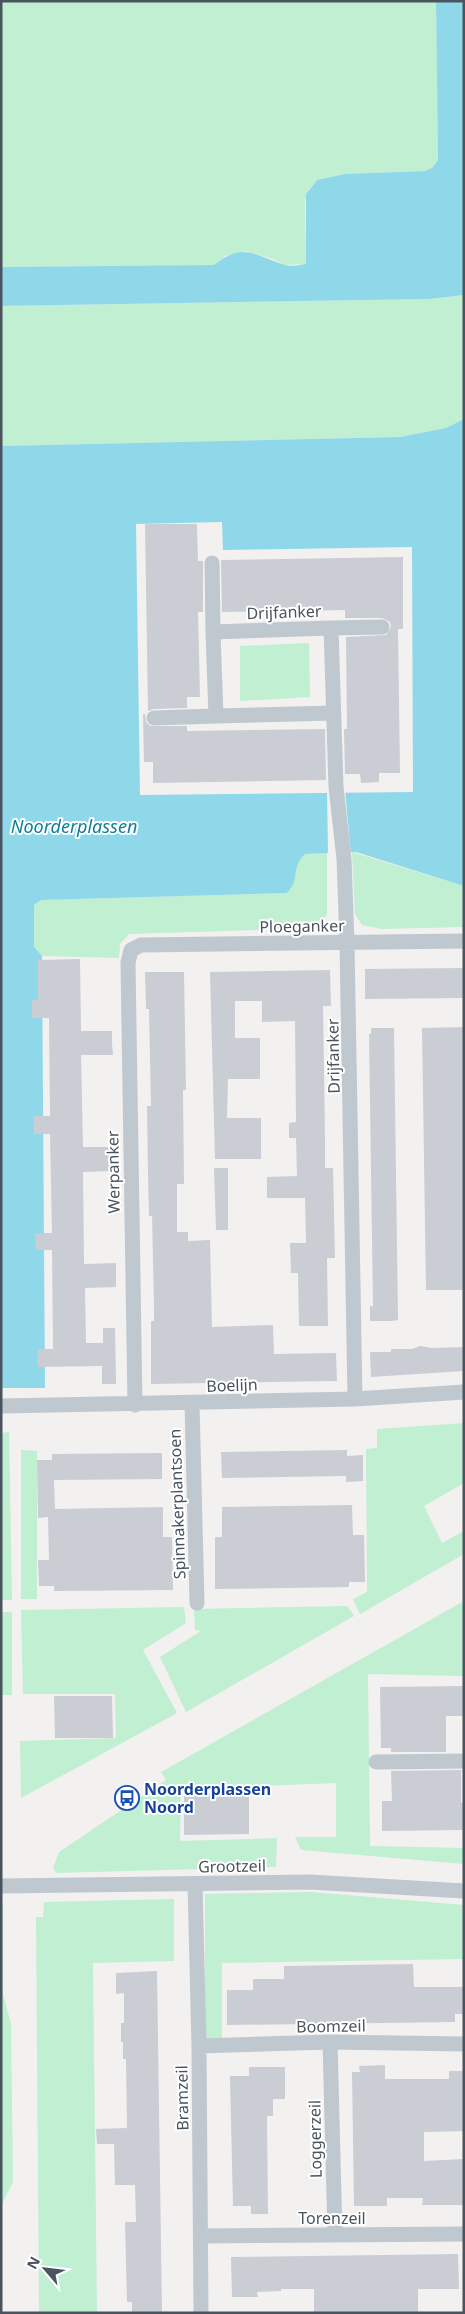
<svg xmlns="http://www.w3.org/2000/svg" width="465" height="2314" viewBox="0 0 465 2314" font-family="'Noto Sans',sans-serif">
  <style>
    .green { fill: #c0efd2 }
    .water { fill: #8fd8ea; fill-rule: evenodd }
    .pier { fill: #f3f0f0 }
    .building { fill: #cacdd3 }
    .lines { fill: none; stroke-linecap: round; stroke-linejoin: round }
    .minor { stroke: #bfc8cf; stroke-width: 15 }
    .labels { text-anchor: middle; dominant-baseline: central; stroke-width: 4; stroke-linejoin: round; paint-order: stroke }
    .street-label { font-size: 16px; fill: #49545e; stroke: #fff }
    .transit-label { font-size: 16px; font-weight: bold; fill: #164399; stroke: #fff; text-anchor: start }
    .water-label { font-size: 18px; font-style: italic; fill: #0f7e9b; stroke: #fff }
  </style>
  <rect width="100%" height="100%" fill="#f3f0f0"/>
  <!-- green -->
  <path class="green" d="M1,1H436L438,160L432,168L425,171L345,174L317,180L309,189L305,201L306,264L284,265L273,259L246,251L225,256L215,265L1,267Z
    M464,295V419L446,428L400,437L1,446V306L429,299Z
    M309,643L310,697L240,701V646Z
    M352,852L464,886V927L381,929L362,925L355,914Z
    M327,853V915L316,928L129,934L120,944L119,958L42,956L34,948V905L41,900L287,893C301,879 290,869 305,854Z
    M464,1423V1483L424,1506L442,1543L464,1531V1554L360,1614L353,1599L367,1592L366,1449L377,1448V1429Z
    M9,1432L12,1600H1V1433Z
    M21,1450L37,1451V1599H21Z
    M464,1601V1676L368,1674L370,1846L464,1848V1864L301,1850L295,1837H336V1783L181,1789L180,1841L277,1838L276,1867L56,1873L53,1868L59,1852L166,1780L161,1772Z
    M347,1606L354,1616L186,1712L160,1657L201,1631L195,1630L194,1609Z
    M184,1607L186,1623L143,1650L177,1713L21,1798L20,1741L116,1738L115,1694H23L21,1610Z
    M1,1612H12V1695H1Z
    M311,1892L464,1905V1959L222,1963V2039L205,2038V1894Z
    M174,1899V1961L93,1963L97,2313H39L36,1917H43L44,1902Z
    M1,1905L3,1906V1994L11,2024L13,2182L1,2206Z"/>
  <!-- water -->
  <path class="water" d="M436,1H464V295L429,299L1,306V267L214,265C244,241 255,256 285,265C292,267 299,265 306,264V194L317,180L345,174L425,171L432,168L438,160Z
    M464,419V886L356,852L305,854C290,869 301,879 287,893L41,900L34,905V947L42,956L45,1388H1V446L400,437L446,428ZM222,522L223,550L412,547L413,792L140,795L136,524Z"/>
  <!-- pier -->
  <path class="pier" d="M345,790L351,855H328L327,791Z"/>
  <!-- building -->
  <path class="building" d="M145,524H197L198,561H203V612H198L200,697H187V708L154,709L148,711Z
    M403,557V629H398L400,773H379V782L361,783L360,774H345L344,729H347L346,637L386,635L391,627L390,622L382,618H345V610L222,612L221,560Z
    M143,714H145L146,722L150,726H187V731L325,729L326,780L153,783V762H144Z
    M80,959L81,1031H112V1044L113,1055H81L83,1147H114V1171L83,1172L84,1264L116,1263V1287L85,1288L86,1343H103V1328H115L116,1384H102V1366L38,1367L37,1349H53L52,1250H36L35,1233H52L50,1134H34V1116H50L49,1018H32V1000H38V960Z
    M464,968V998L365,999V969Z
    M330,970L331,1006H323L325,1137V1168H333L335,1258H327L328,1326H299L298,1273H291L290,1243H306L305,1198H267V1177L297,1176L296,1138H289V1123L296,1122L295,1021L262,1022V1001H235V1038H260V1079H228L227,1118H261V1159H215L210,972Z
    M145,972H184L186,1090H183L184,1184H177V1232H188V1241L210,1240L212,1327L273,1325L274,1354L336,1353L337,1381L151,1384V1321H154V1307L152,1216H149L148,1174L147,1106H151L149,1009H146Z
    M464,1027V1290H426L422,1028Z
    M371,1028H394L398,1320L391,1321H370V1306H373L369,1034H371Z
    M214,1168H228V1230H216Z
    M420,1346L432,1348L464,1347V1371L371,1377L370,1352H391V1349H412Z
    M347,1450V1456L363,1455V1481L346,1482V1476L222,1478L221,1452Z
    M162,1453V1479L54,1480L55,1509L163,1507V1537H172L173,1590L54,1591V1586H39L38,1560H49L48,1517L38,1518L37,1460H52V1454Z
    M352,1505L353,1535H364L365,1582H349V1587L215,1589V1537H222V1507Z
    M464,1686V1716H446V1752H391V1748H381L380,1687Z
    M54,1696H112L113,1738H55Z
    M461,1770V1803H464V1830L382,1831V1801H392L391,1771Z
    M249,1793V1834L184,1835V1794Z
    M413,1964L414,1987H464V2014H455V2022L227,2025V1990H253V1979H284V1966Z
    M157,1971L162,2313H132V2302H127L125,2222H136L135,2185H115L114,2144H97L96,2129L127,2128L126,2059H123V2042H121V2023H124V1993L116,1994V1973Z
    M385,2065V2079H449V2071H464V2131L424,2132V2161L464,2159V2205H422L423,2198H387V2206H354L352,2072H360L359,2066Z
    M249,2067H285V2099H273V2116H267L268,2214H251V2206H233L230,2076H249Z
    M458,2254L459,2289H418V2313H314V2289H281V2291L257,2292L258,2297H232L231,2257Z"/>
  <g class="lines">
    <!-- minor -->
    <path class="minor" d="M212,563L213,632
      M331,628L382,627
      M334,713L216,716L213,632L331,628L336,787L344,859L347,943L355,1399
      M154,718L216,716
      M192,1403L197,1603
      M135,1405L128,963L131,950L141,945L464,941
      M1,1406L355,1399L464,1392
      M376,1762L464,1761
      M195,1884L199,2046L201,2313
      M1,1886L310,1882L464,1891
      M330,2042L335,2235
      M199,2046L330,2042L464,2044
      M201,2236L464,2234"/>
  </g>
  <!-- icons -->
  <defs>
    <symbol id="bus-ring" viewBox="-11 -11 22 22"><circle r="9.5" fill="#fff" stroke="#1a4fb4" stroke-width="1.5"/><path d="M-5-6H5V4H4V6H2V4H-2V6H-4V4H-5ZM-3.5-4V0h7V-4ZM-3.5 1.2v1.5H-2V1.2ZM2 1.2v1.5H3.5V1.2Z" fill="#1a4fb4"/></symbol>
  </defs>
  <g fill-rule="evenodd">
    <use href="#bus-ring" x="113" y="1784" width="28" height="28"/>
  </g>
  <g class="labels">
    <!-- street labels -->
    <g class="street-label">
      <text transform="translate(284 612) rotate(-2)">Drijfanker</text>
      <text transform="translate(302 926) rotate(-1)">Ploeganker</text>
      <text transform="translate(333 1056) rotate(-91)">Drijfanker</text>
      <text transform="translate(113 1172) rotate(-91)">Werpanker</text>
      <text transform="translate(232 1385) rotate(-2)">Boelijn</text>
      <text transform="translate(177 1504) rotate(-92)">Spinnakerplantsoen</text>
      <text transform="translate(232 1866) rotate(-1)">Grootzeil</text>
      <text transform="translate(331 2026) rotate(-1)">Boomzeil</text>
      <text transform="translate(182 2098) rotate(-91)">Bramzeil</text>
      <text transform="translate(315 2139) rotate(-91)">Loggerzeil</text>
      <text x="332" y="2218">Torenzeil</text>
    </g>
    <!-- transit labels -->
    <g class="transit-label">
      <text x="144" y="1789">Noorderplassen<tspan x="144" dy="18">Noord</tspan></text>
    </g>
    <!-- water labels -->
    <g class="water-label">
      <text x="74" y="826">Noorderplassen</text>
    </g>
  </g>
  <!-- border -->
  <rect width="465" height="2314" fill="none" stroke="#49545e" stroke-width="5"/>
  <!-- north arrow -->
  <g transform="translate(45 2269) rotate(298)" stroke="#ffffff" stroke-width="4" paint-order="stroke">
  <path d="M0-4L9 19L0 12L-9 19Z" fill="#49545e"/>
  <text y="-8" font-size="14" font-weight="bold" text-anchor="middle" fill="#49545e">N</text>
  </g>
</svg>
